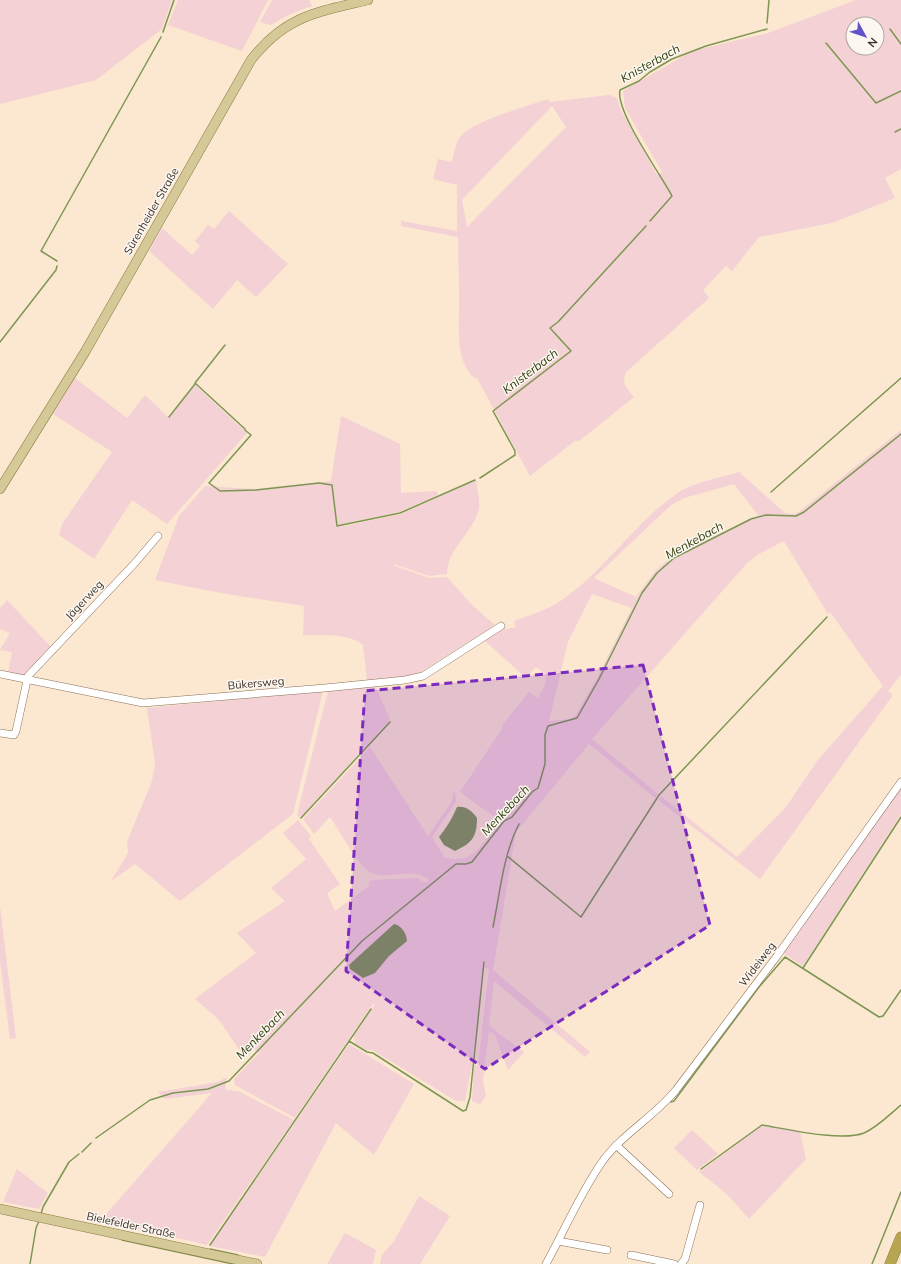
<svg xmlns="http://www.w3.org/2000/svg" width="901" height="1264" viewBox="0 0 901 1264" font-family="Mulish,sans-serif">
  <style>
    .green { fill: #f4d1d5; fill-rule: evenodd }
    .water { fill: #7d9752 }
    .lines { fill: none; stroke-linecap: round; stroke-linejoin: round }
    .stream { stroke: #7d9752; stroke-width: 1.5 }
    .minor-casing { stroke: #887057; stroke-width: 8 }
    .major-casing { stroke: #8d7c43; stroke-width: 10 }
    .highway-casing { stroke: #8d7c43; stroke-width: 11 }
    .minor { stroke: #fff; stroke-width: 7 }
    .major { stroke: #d4c997; stroke-width: 9 }
    .highway { stroke: #b8a552; stroke-width: 10 }
    .marked { fill: #7b2cbf; fill-opacity: 0.2; stroke: #7b2cbf; stroke-width: 3; stroke-dasharray: 8 5; stroke-linejoin: round }
    .labels { text-anchor: middle; dominant-baseline: central; stroke-width: 3; stroke-linejoin: round; paint-order: stroke }
    .street-label { font-size: 11px; fill: #3c3126; stroke: #fcf7f1 }
    .water-label { font-size: 12px; font-style: italic; fill: #2e3f0b; stroke: #fcf7f1 }
  </style>
  <rect width="100%" height="100%" fill="#fce7d0"/>
  <!-- green -->
  <path class="green" d="M0,0H172L162,29L96,80L0,104Z
    M178,0H268L242,51L168,25Z
    M272,0H309L312,6L288,15L271,25L260,22Z
    M856,0H901V169L885,178L895,198L832,223L759,237L732,271L726,266L703,290L709,298L626,372C621,383 627,389 634,397L578,442L576,440L530,476L477,378H474C453,357 460,321 459,293C459,274 458,256 458,237L401,226V221L457,231V185L433,179L438,159L452,162C454,154 455,143 461,136C473,121 528,106 548,99L550,102L609,95L617,98L621,111L657,175L662,172L625,108L623,91L692,51L768,33ZM853,24H877V48H853ZM552,106L566,127L467,227L462,200Z
    M229,211L288,264L256,297L237,280L213,309L149,251L162,228L192,255L200,246L195,241L208,225L214,229Z
    M75,378L127,418L145,395L169,418L195,385L247,433L167,524L132,500L94,559L59,535L62,524L112,452L53,414Z
    M341,416L400,444L401,493L437,491L438,495L399,512L339,525L340,527L401,514L476,480C477,489 480,500 479,508C475,531 447,548 447,574L429,576L394,564L395,566L429,578L447,577L473,606L495,625L416,675L367,680L363,645C348,632 321,636 303,635L304,606L226,594L155,580L179,516L205,486L255,489L331,481Z
    M901,430V675L888,691L893,695L760,879L658,800L661,796L737,857L786,807L817,761L883,686L830,612L828,614L784,541L757,555L747,563L592,739L658,794L655,798L589,744L516,832L493,970L590,1052L585,1057L494,981L489,1026L524,1052L508,1070L495,1035L489,1031L483,1080L486,1096L480,1104L472,1101L474,1065H478L489,969L485,968V961H484L472,1065L465,1101H456L372,1050H366L355,1043L354,1036L375,1004H373L295,1118L235,1085L234,1079L259,1053L254,1049L245,1058L219,1020L195,999L256,953L237,933L285,901L271,888L306,859L283,833L298,820L311,836L309,839L340,884L327,893L335,911L369,886V882L373,880L417,878L426,883L429,880C410,865 389,882 370,872C358,865 339,830 330,817L314,834L303,819L370,747L428,836L452,801L453,793L455,790L456,802L432,837L445,858C452,859 461,860 467,857C480,851 492,832 500,821L460,792L501,730L503,724L529,692L538,698L546,683L545,674L536,667L526,678L484,640L501,630L516,627L514,621C531,615 547,610 562,600C605,571 636,520 681,491C693,483 723,477 739,472L785,513L794,514L800,511ZM734,484L758,515L673,556L655,571L636,597L594,578L671,505L684,498ZM592,594L632,608L597,678L575,716L571,719L549,721L568,642Z
    M7,600L51,647L23,677L8,673L12,652L0,650L10,633L0,629V608Z
    M376,687L390,720L300,818L297,815L328,691Z
    M323,691L293,814L180,901L135,864L111,881L128,853L127,842L152,781L155,763L147,708Z
    M901,788V814L803,966L783,953Z
    M0,906L16,1038L10,1039L0,961Z
    M349,1044L414,1084L374,1155L336,1123L265,1257L210,1246Z
    M227,1077L225,1090L238,1091L294,1120L207,1245L101,1220L212,1093L164,1099L158,1092L218,1082Z
    M762,1126L800,1131L806,1159L749,1219L727,1194L699,1172Z
    M692,1130L718,1154L697,1170L674,1148Z
    M17,1169L48,1193L39,1209L3,1202Z
    M419,1196L450,1216L420,1264H380L382,1255L394,1241Z
    M345,1233L376,1250L373,1264H327Z"/>
  <!-- water -->
  <path class="water" d="M457,807C466,806 472,811 477,818C477,837 472,843 455,851L444,845L439,837C446,828 452,819 457,807Z
    M394,924C401,925 407,934 407,941L389,956L375,973L363,978L350,969L349,965Z"/>
  <g class="lines">
    <!-- stream -->
    <path class="stream" d="M767,23L769,0
      M890,29L901,44
      M163,32L174,0
      M826,43L876,103L901,91
      M895,132L901,129
      M650,221L672,196C661,175 615,111 620,90L639,81L650,72L672,59L706,46L767,29
      M57,261L41,251L161,37
      M0,342L56,270L57,266
      M225,345L195,383L245,429
      M169,417L195,384
      M245,430L251,435L209,483L220,491L256,490L319,483L332,485L337,526L400,513L475,480
      M480,478L515,455V451L493,411L571,351L550,328L558,322L646,226
      M771,492L901,378
      M301,818L390,722
      M507,856L581,917L659,795L827,617
      M493,927C500,893 503,855 519,824
      M803,968L901,817
      M349,1041L367,1052L373,1053L463,1111L466,1110L470,1097L484,962
      M671,1102L674,1101L759,987L785,957L879,1017L883,1016L901,990
      M96,1138L150,1100L173,1093L208,1089L229,1081L362,941L456,864H466L472,862L504,821L512,817L532,792L538,788L545,764V735L548,726L577,718L599,679L642,593L657,573L674,558L751,519L766,515L796,516L804,512L901,434
      M82,1152L91,1143
      M701,1169L762,1125C787,1129 841,1142 864,1133C878,1127 890,1114 901,1105
      M41,1214L43,1207L69,1162L79,1154
      M122,1240L233,1264
      M210,1245L371,1009
      M210,1249L238,1255
      M30,1264L36,1228L39,1221
      M872,1264L901,1192"/>
    <defs>
      <path id="minor" d="M0,674L143,703L325,688L405,680L423,676L501,626
        M0,733L14,735L16,731L28,676L134,564L158,536
        M616,1145L669,1194
        M558,1241L607,1250
        M631,1255L674,1264
        M546,1264C564,1231 580,1194 602,1162C622,1134 654,1117 676,1090L777,956L901,782
        M681,1264L685,1259L700,1205"/>
      <path id="major" d="M0,489L85,352L251,60C285,16 317,12 368,0
        M0,1209L257,1264"/>
      <path id="highway" d="M890,1264L901,1237"/>
    </defs>
    <!-- minor casing -->
    <use href="#minor" class="minor-casing"/>
    <!-- major casing -->
    <use href="#major" class="major-casing"/>
    <!-- highway casing -->
    <use href="#highway" class="highway-casing"/>
    <!-- minor -->
    <use href="#minor" class="minor"/>
    <!-- major -->
    <use href="#major" class="major"/>
    <!-- highway -->
    <use href="#highway" class="highway"/>
  </g>
  <!-- marked area -->
  <path class="marked" d="M643,665L710,925L485,1069L346,971L365,691Z"/>
  <g class="labels">
    <!-- street labels -->
    <g class="street-label">
      <text transform="translate(151 211) rotate(-60)">Sürenheider Straße</text>
      <text transform="translate(84 600) rotate(-47)">Jägerweg</text>
      <text transform="translate(256 683) rotate(-5)">Bükersweg</text>
      <text transform="translate(757 964) rotate(-53)">Wideiweg</text>
      <text transform="translate(131 1225) rotate(12)">Bielefelder Straße</text>
    </g>
    <!-- water labels -->
    <g class="water-label">
      <text transform="translate(650 63) rotate(-29)">Knisterbach</text>
      <text transform="translate(530 371) rotate(-37)">Knisterbach</text>
      <text transform="translate(694 540) rotate(-29)">Menkebach</text>
      <text transform="translate(505 810) rotate(-47)">Menkebach</text>
      <text transform="translate(260 1034) rotate(-46)">Menkebach</text>
    </g>
  </g>
  <!-- north arrow -->
  <g transform="translate(865 36) rotate(130)"><circle r="19" fill="#fcf7f1" stroke="#afa8a0"/>
  <path d="M0-3L7 15L0 10L-7 15Z" fill="#6251ca"/>
  <text y="-6" font-size="11" font-weight="bold" text-anchor="middle" fill="#3c3126">N</text>
  </g>
</svg>
